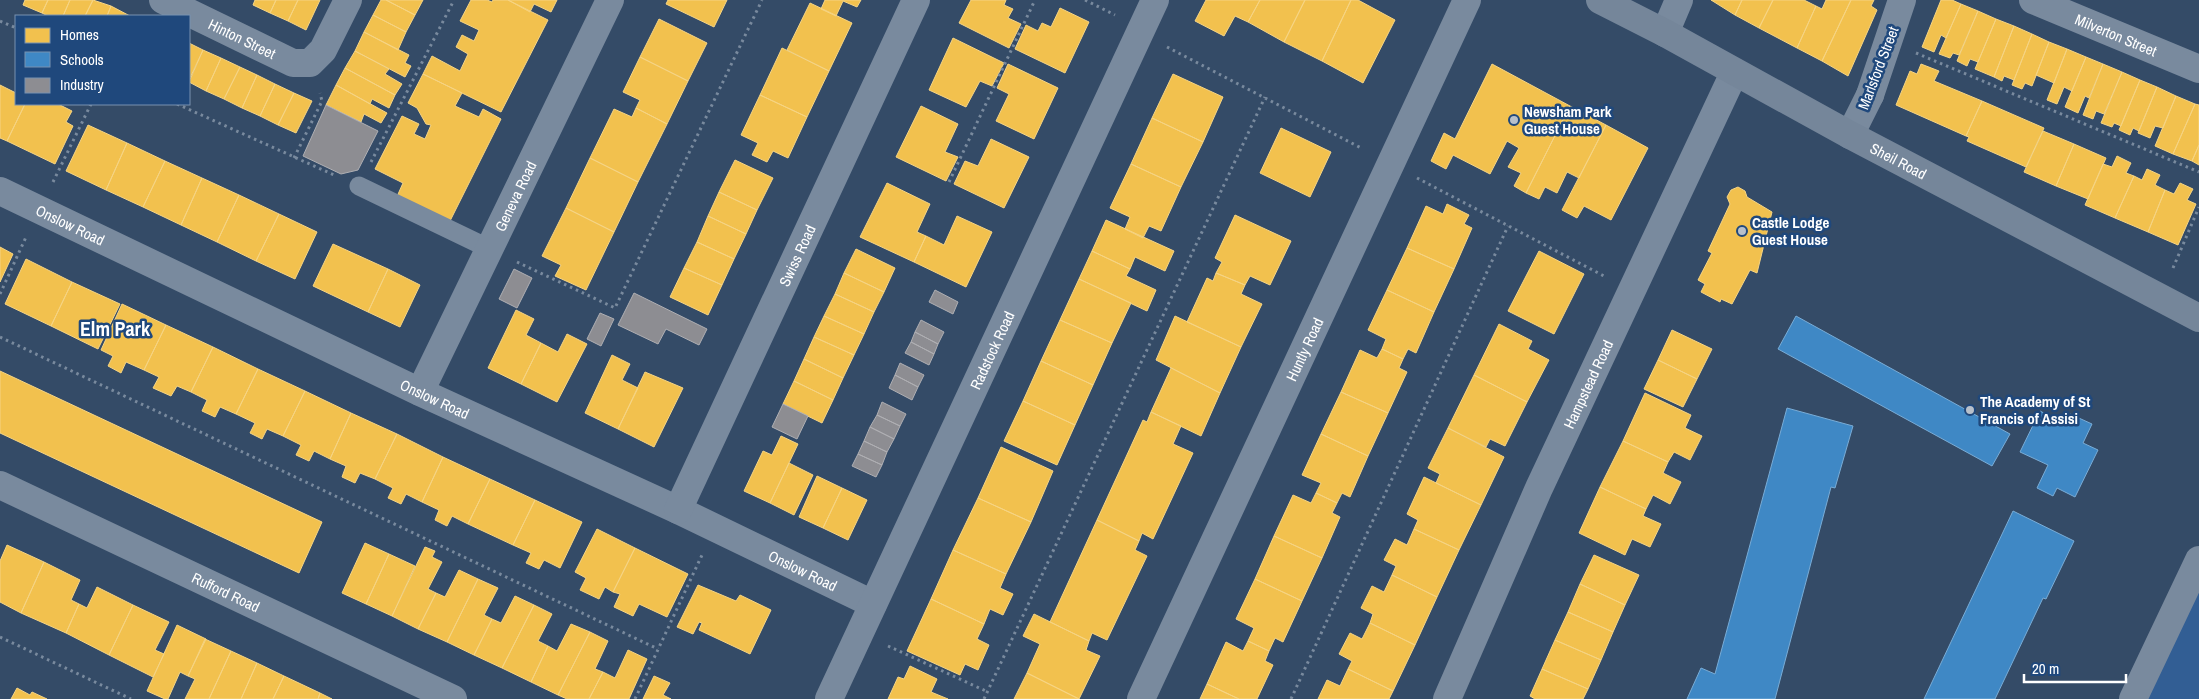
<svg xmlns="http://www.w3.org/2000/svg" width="2199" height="699" viewBox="0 0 2199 699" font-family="'Archivo Narrow',sans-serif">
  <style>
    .green { fill: #325e94 }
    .homes { fill: #f2c14e; stroke: #f6d483 }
    .schools { fill: #3f88c5; stroke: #79acd6 }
    .industry { fill: #8d8d92; stroke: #afafb3 }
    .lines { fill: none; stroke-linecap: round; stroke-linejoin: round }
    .path { stroke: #798a9e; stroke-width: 3; stroke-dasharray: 2.5 4; stroke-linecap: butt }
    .service { stroke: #798a9e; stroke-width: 19 }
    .pedestrian { stroke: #798a9e; stroke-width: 28 }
    .minor { stroke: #798a9e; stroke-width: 28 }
    .secondary { stroke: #75869a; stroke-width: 28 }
    .poi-dot { fill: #b8c0ca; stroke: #1f487c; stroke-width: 2 }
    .labels { text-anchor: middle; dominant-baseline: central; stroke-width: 5; stroke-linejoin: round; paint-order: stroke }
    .street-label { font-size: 15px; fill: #fff; stroke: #1f487c }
    .poi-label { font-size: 15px; font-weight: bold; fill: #fff; stroke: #1f487c; text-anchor: start }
    .district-label { font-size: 20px; font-weight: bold; fill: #fff; stroke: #1f487c }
  </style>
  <rect width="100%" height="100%" fill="#344b67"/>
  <!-- green -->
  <path class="green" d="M2199,560V699H2133Z"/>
  <!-- homes -->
  <path class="homes" d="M25,0H48L42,13L23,5Z
    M48,0H70L63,16H48L42,13Z
    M70,0H93L85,16H63Z
    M93,0L111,6L107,16H85Z
    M255,0H276L270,13L253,5Z
    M276,0H298L288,21L270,13Z
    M298,0H320L306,30L288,21Z
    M381,0H386L415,15L406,32L373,15Z
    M386,0H423L415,15Z
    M471,0H487L492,2L493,0H508L548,20L501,112L423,74L432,56L460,71L468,54L456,47L462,35L474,41L479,30L460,21Z
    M508,0H557L551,12L534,4L530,12Z
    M668,0H727L714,27L666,4Z
    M825,0H861L857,7L843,1L836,16L821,9Z
    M971,0H1006L1004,5L1013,9L1008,18L1021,24L1009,48L959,23Z
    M1206,0H1260L1248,22L1235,16L1224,36L1195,21Z
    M1260,0H1305L1284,42L1248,22Z
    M1305,0H1351L1322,61L1284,42Z
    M1351,0H1358L1395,20L1363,83L1322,61Z
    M1711,0H1742L1735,15Z
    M1742,0H1773L1759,28L1735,15Z
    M1773,0H1804L1816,6L1797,48L1759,28Z
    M1826,0H1851L1822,61L1797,48L1816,6L1822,9Z
    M1851,0H1874L1871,6L1877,10L1848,76L1822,61Z
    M1941,0H1952L1961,4L1946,38L1941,35L1934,52L1922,47Z
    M810,3L852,23L829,71L787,50Z
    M1961,4L1978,11L1959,55L1953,53L1950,58L1939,54Z
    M111,6L130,16H107Z
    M1060,8L1089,22L1065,73L1015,49L1026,25L1038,31L1042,23L1051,27Z
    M1978,11L1996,19L1978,62L1970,59L1967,66L1957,61Z
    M373,15L406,32L398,50L364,32Z
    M659,19L707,43L688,81L640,57Z
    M1996,19L2014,26L1994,77L1975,69Z
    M2014,26L2032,34L2014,80L2004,76L2002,81L1994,77Z
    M364,32L409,55L405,63L411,66L405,77L355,51Z
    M2032,34L2049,42L2032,86L2025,83L2022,89L2012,85Z
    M953,38L1004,63L992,86L980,81L966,107L929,90Z
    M2049,42L2067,49L2054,83L2036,75Z
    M189,43L203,50L189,80Z
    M782,48L829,71L807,117L760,95Z
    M2067,49L2086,57L2072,91L2064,87L2057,104L2047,100Z
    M203,50L221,58L206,91L189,82Z
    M355,51L389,69L385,74L402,84L395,95L345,68Z
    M640,57L688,81L667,124L636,108L640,100L623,92Z
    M2086,57L2103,64L2089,98L2085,96L2078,113L2065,107Z
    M221,58L240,67L224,99L206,91Z
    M1008,64L1058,88L1034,139L996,121L1009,94L997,88Z
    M1492,64L1570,106L1526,193L1514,186L1521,173L1508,167L1519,148L1507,141L1490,174L1453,155L1446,169L1431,161L1444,133L1455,139Z
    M1921,64L1939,71L1934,81L1982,101L1966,136L1896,105L1910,71L1917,74Z
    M2103,64L2122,72L2104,114L2096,111L2093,119L2083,115Z
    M240,67L257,75L242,108L224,99Z
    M345,68L395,95L389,108L372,99L370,104L336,85Z
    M2122,72L2140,80L2121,126L2114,123L2112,127L2101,123Z
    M423,74L462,93L455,106L479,117L483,109L501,119L448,225L395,201L403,183L375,169L402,116L419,124L414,134L425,139L431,125L426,124L417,108L408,103Z
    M1173,74L1223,97L1203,142L1152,118Z
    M257,75L275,84L260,116L242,108Z
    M2140,80L2157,87L2139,131L2133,128L2130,135L2119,130Z
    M275,84L294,93L278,125L260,116Z
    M0,85L16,93V104H25L7,141L0,138Z
    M336,85L387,113L381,123L364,114L361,122L326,105Z
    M2157,87L2176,96L2163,128L2155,126L2150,138L2138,133Z
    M294,93L312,101L296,133L278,125Z
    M760,95L807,117L788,158L773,151L767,162L752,155L758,143L741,135Z
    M2176,96L2195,104L2173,154L2155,146Z
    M1982,101L2044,128L2026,167L1967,141L1969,137L1966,136Z
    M25,104H58L72,111L66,122L73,126L55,164L7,141Z
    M2195,104L2199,105V145L2192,161L2173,154Z
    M921,106L958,124L945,152L958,157L946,181L896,157Z
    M1570,106L1606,125L1579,178L1567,172L1557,193L1545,187L1539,199L1526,193Z
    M636,108L667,124L638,182L590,158L614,109L632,117Z
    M1152,118L1203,142L1181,187L1131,164Z
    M88,125L127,143L106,190L66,171Z
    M1606,125L1648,148L1611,220L1584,206L1577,218L1562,210Z
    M1281,128L1331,152L1310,197L1260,173Z
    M2043,131L2074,144L2056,186L2024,172Z
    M991,139L1029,157L1004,208L954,184L965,161L978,166Z
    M127,143L165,161L143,207L106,190Z
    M2074,144L2106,158L2088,199L2056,186Z
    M2199,145V165L2192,161Z
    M2117,156L2131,163L2126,173L2134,176L2115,218L2085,205L2103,164L2112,167Z
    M590,158L638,182L614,232L566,208Z
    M735,160L773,178L757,210L719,192Z
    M165,161L202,178L181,225L143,207Z
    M1131,164L1181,187L1161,231L1149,226L1143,238L1125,229L1130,217L1110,208Z
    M2147,169L2160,175L2155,185L2165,190L2148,232L2115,218L2134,176L2142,180Z
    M202,178L239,195L217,242L181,225Z
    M887,183L930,204L917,232L926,236L914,262L860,237Z
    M2180,183L2193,189L2187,200L2196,204L2178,245L2148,232L2165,190L2174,194Z
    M1738,187L1745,191L1747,197L1772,212L1757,273L1750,270L1732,304L1721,299L1720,302L1701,292L1705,284L1698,280L1712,253L1708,251L1730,204L1727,197L1731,190Z
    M719,192L757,210L746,234L708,216Z
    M239,195L279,214L256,261L217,242Z
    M1447,204L1469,215L1464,224L1472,228L1454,269L1407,248L1426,206L1443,214Z
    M566,208L614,232L586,290L555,276L561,265L542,256Z
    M279,214L317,232L295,279L256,261Z
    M1235,215L1291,241L1270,285L1250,276L1245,285L1216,273L1222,262L1215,258Z
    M708,216L746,234L734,259L697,242Z
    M957,216L992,232L966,287L914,262L926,236L944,245Z
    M1106,220L1174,251L1165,271L1135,257L1130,269L1092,251Z
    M697,242L734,259L722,285L684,268Z
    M333,244L388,269L368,312L313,286Z
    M0,247L13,254L0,282Z
    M1407,248L1454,269L1434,312L1387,290Z
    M856,249L895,268L884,292L844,273Z
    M1092,251L1130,269L1126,276L1156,290L1147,311L1079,279Z
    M1539,251L1584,274L1554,334L1508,311Z
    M26,259L72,282L51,326L5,304Z
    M684,268L722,285L708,315L670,297Z
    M388,269L420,285L400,327L368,312Z
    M844,273L884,292L874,312L835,294Z
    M1216,273L1245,285L1241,294L1262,304L1241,347L1187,322L1207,278L1213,281Z
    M1079,279L1131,303L1112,343L1060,320Z
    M72,282L120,304L98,349L51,326Z
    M1387,290L1434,312L1416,353L1408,349L1403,359L1382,349L1386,339L1368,330Z
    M835,294L874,312L864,334L824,316Z
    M122,304L166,325L144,370L126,362L121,373L108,366L113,356L101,350Z
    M516,310L534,319L526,335L541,343L521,384L488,368Z
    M824,316L864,334L854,355L814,337Z
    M1175,316L1241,347L1220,393L1156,360Z
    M1060,320L1112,343L1093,385L1041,361Z
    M1499,324L1532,341L1528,349L1549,360L1527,402L1474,375Z
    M166,325L213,347L191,392L177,386L171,396L153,388L159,377L144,370Z
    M1672,330L1712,349L1697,379L1658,360Z
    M567,334L587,344L557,402L521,384L541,343L558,352Z
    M814,337L854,355L843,378L804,359Z
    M213,347L258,369L236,414L220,407L215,417L202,411L207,400L191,392Z
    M1382,349L1403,359L1399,368L1407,372L1388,413L1341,392L1360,350L1377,358Z
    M612,355L630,364L622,380L638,388L618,429L585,413Z
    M804,359L843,378L833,400L794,381Z
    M1658,360L1697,379L1683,407L1644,389Z
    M1041,361L1093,385L1075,425L1023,401Z
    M1171,368L1220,393L1201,436L1151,412Z
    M258,369L305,391L283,436L267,429L262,439L250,433L255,423L236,414Z
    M0,371L322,522L299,573L0,433Z
    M645,372L683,388L654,447L618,429Z
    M1474,375L1527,402L1505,446L1490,439L1486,447L1448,428Z
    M794,381L833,400L822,423L783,404Z
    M305,391L351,413L330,459L314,451L309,461L296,455L301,445L283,436Z
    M1341,392L1388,413L1368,456L1321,434Z
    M1645,393L1691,415L1685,428L1702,436L1690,460L1674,452L1668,462L1623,441Z
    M1023,401L1075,425L1057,465L1004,441Z
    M1151,412L1181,426L1173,444L1193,453L1153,539L1142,533L1139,541L1097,520L1143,420L1147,422Z
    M351,413L397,434L375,479L360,473L355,483L342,477L346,466L330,459Z
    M1448,428L1504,457L1481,505L1436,483L1440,474L1428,468Z
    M397,434L443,457L422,502L406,494L401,504L388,498L393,488L375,479Z
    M1321,434L1368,456L1350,497L1342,493L1337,503L1316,493L1321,483L1302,475Z
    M781,436L798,444L770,503L744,491L763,451L772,455Z
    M1623,441L1668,462L1663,473L1681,482L1670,504L1653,495L1646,509L1600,487Z
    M1001,447L1053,471L1031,522L978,498Z
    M443,457L490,479L468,524L452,516L447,526L435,520L439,510L422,502Z
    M789,463L813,475L794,515L770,503Z
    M817,476L842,488L823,528L799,517Z
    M1424,477L1481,505L1459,550L1414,529L1418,520L1407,514Z
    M490,479L535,500L513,545L468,524Z
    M1600,487L1646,509L1643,516L1661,524L1650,547L1632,539L1625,555L1579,533Z
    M842,488L867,500L848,540L823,528Z
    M1316,493L1337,503L1332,513L1340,517L1322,558L1274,536L1293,495L1311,503Z
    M978,498L1031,522L1006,574L953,550Z
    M535,500L582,522L560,568L544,560L539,569L526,563L531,553L513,545Z
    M1097,520L1139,541L1135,550L1147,556L1107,640L1092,633L1089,641L1050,622Z
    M597,529L635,548L613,592L605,587L599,599L580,590L586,578L575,572Z
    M1414,529L1459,550L1437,597L1392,575L1396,566L1384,560L1395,539L1407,545Z
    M1274,536L1322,558L1302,601L1255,579Z
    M365,543L389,554L366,604L342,593Z
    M7,545L44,562L21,613L0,602V561Z
    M425,547L435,551L432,557L442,562L428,589L436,593L418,629L392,616Z
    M635,548L688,574L667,617L639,604L633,616L614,607L620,594L613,592Z
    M953,550L1006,574L1000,588L1013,594L1003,615L990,609L984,624L931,599Z
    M389,554L415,566L392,616L366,604Z
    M1594,555L1639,575L1625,605L1580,584Z
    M44,562L80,580L71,600L79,604L66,633L21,613Z
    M459,570L478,579L447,642L418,629L436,593L445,597Z
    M1392,575L1437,597L1415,645L1370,623L1373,614L1361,608L1372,586L1384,592Z
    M478,579L498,588L484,615L492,619L474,655L447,642Z
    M1255,579L1302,601L1283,642L1275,638L1269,651L1248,641L1254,628L1236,619Z
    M1580,584L1625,605L1613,632L1568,612Z
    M698,585L736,601L740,595L771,610L750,654L699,630L702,623L699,622L693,634L677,627Z
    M97,587L133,605L109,655L66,633L79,604L87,608Z
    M515,596L534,605L502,668L474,655L492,619L501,623Z
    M931,599L984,624L977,639L989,645L978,670L965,664L960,675L907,651Z
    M133,605L169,622L155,650L164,654L153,677L109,655Z
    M534,605L552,614L538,641L548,646L531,682L502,668Z
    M1568,612L1613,632L1601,660L1555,640Z
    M1034,614L1089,641L1086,650L1100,656L1079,699L1027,673L1040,644L1023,636Z
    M1370,623L1415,645L1393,691L1348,669L1352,661L1339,654L1350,633L1362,639Z
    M571,624L590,632L558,695L531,682L548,646L557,651Z
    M177,625L206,639L188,676L180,672L168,699H165L147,691Z
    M590,632L608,641L595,669L603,672L589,699H567L558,695Z
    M205,639L231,651L209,699H185L195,679L188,676Z
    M1555,640L1601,660L1588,689L1542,669Z
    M1248,641L1269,651L1265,661L1273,665L1257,699H1239L1207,684L1226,642L1243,651Z
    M628,650L647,659L629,699H589L603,672L615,678Z
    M231,651L257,663L241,699H209Z
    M257,663L284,676L273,699H241Z
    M910,666L937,679L931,692L948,699H888L898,677L904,679Z
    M1348,669L1393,691L1389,699H1318L1327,680L1340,686Z
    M1542,669L1588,689L1583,699H1535L1530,696Z
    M1027,673L1079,699H1014Z
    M284,676L320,693L318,699H273Z
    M654,676L670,683L663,695L671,699H643Z
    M1207,684L1239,699H1200Z
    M17,688L30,695L32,692L47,699H11Z
    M320,693L332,699H318Z"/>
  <!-- schools -->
  <path class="schools" d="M1796,316L2010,434L1992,466L1778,349Z
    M1787,408L1853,426L1835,488L1831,487L1775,699H1687L1701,668L1715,674Z
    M2040,411L2065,424L2070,414L2092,424L2083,443L2098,450L2075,497L2057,488L2053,496L2037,488L2048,465L2020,452Z
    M2013,511L2074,541L2046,599L2043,598L1995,699H1924Z"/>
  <!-- industry -->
  <path class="industry" d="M326,105L378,131L358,170L341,174L303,156Z
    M514,269L532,278L517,308L499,299Z
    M935,290L958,302L953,314L929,302Z
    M634,293L707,329L699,345L666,329L658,344L618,325Z
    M600,313L614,319L601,346L587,339Z
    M921,320L944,332L938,344L915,332Z
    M915,332L938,344L934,354L911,342Z
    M911,342L934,354L929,365L905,353Z
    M900,363L924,375L918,387L895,375Z
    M895,375L918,387L912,400L889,388Z
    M882,402L906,414L900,426L877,415Z
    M783,404L808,416L797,439L772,427Z
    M877,415L900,426L894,439L870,427Z
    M870,427L894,439L887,452L864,441Z
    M864,441L887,452L882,465L858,454Z
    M858,454L882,465L876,477L852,466Z"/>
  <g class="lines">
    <!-- path -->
    <path class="path" d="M1085,0L1115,15
      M0,21L16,28
      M1167,47L1363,149
      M1916,53L2199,172
      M177,104L334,175
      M294,158L322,101L320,93
      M371,162L454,0
      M1417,178L1604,276
      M53,182L91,104
      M949,182L1035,0
      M517,262L615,308L762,0
      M2173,268L2199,207
      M0,294L26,237
      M0,337L658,649
      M0,637L131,699
      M888,646L988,692
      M635,699L702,555
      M984,699L1265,97
      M1291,699L1508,226"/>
    <!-- service -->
    <path class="service" d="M359,186L490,249"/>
    <!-- pedestrian -->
    <path class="pedestrian" d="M1850,135L1870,95"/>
    <!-- minor -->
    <g class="minor">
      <path id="s1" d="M163,0L293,63H310L323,50L348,0"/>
      <path id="s2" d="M2033,0L2199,69"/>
      <path d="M1665,33L1679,0"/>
      <path d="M1870,95L1902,0"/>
      <path id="s3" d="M0,191L420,392L678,510L873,604"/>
      <path id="s4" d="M420,392L610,0"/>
      <path id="s5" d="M0,485L453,699"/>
      <path id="s6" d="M678,510L916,0"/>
      <path id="s7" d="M829,699L1155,0"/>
      <path id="s8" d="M1141,699L1467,0"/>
      <path id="s9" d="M1447,699L1539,488L1734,73"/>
      <path d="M2133,699L2199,560"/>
    </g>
    <!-- secondary -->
    <path class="secondary" id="s10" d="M1600,0L1665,33L1850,135L2199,318"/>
  </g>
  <!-- markers -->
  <g class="poi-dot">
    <circle cx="1514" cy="120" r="5"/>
    <circle cx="1742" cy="231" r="5"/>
    <circle cx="1970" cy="410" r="5"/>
  </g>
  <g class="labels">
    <!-- street labels -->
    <g class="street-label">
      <text stroke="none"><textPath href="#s2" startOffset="90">Milverton Street</textPath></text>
      <text stroke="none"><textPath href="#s1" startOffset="88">Hinton Street</textPath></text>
      <text transform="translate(1878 68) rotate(-69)">Marlsford Street</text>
      <text stroke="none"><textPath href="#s10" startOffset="339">Sheil Road</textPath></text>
      <text stroke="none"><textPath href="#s4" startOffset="218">Geneva Road</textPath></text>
      <text stroke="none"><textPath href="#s3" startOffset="78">Onslow Road</textPath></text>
      <text stroke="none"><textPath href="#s6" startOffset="281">Swiss Road</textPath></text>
      <text stroke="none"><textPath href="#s7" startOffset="385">Radstock Road</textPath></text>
      <text stroke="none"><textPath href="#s8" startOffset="386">Huntly Road</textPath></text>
      <text stroke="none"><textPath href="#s9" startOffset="345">Hampstead Road</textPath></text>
      <text stroke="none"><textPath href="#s3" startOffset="482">Onslow Road</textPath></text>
      <text stroke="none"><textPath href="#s3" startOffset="888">Onslow Road</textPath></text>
      <text stroke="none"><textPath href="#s5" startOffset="250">Rufford Road</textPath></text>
    </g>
    <!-- poi labels -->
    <g class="poi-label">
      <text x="1524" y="111">Newsham Park<tspan x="1524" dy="17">Guest House</tspan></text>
      <text x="1752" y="222">Castle Lodge<tspan x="1752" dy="17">Guest House</tspan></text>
      <text x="1980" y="401">The Academy of St<tspan x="1980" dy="17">Francis of Assisi</tspan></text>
    </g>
    <!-- district labels -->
    <g class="district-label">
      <text x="115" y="328">Elm Park</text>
    </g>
  </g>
  <!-- legend -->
  <rect x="15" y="15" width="175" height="90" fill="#1f487c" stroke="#7991b0"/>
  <rect x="25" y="28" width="25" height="15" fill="#f2c14e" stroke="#7991b0"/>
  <text x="60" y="40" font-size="15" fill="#ffffff">Homes</text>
  <rect x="25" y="52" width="25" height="15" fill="#3f88c5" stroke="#7991b0"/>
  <text x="60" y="65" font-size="15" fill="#ffffff">Schools</text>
  <rect x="25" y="78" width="25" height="15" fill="#8d8d92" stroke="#7991b0"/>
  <text x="60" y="90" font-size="15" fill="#ffffff">Industry</text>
  <!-- scale -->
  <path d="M2024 674v8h102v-8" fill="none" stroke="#ffffff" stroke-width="2.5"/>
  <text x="2032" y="674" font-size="15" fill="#ffffff" stroke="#1f487c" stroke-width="4" paint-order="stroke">20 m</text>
</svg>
